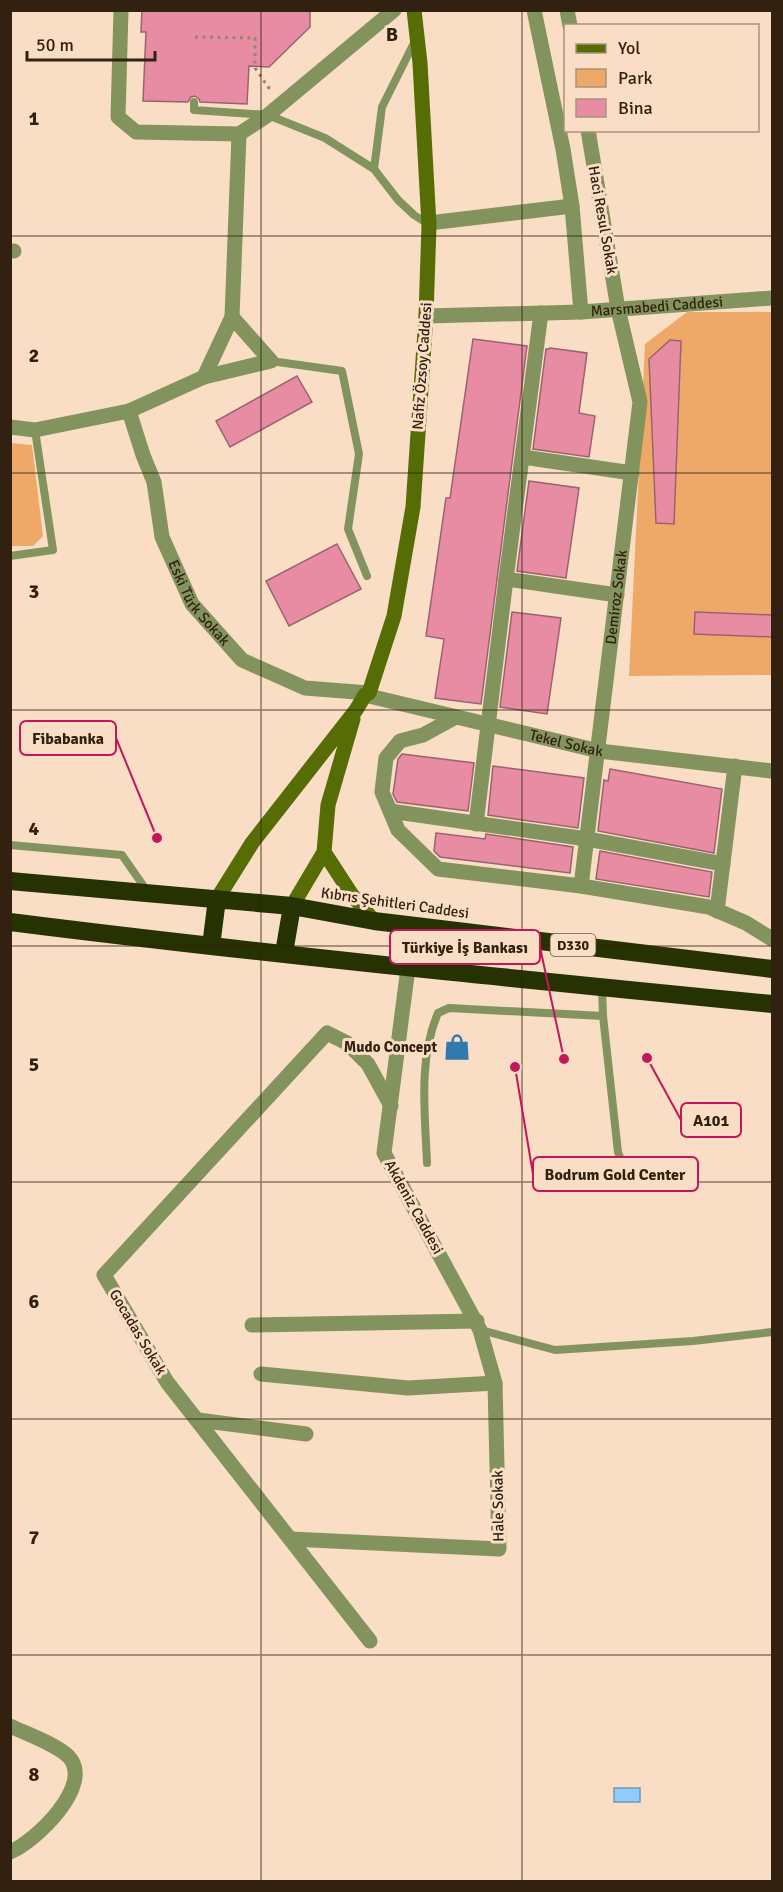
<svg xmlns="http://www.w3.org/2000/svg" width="783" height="1892" viewBox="0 0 783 1892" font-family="Signika,sans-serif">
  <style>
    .green { fill: #eea969 }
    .water { fill: #8fccfc; stroke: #7399b6; stroke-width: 1.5 }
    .building { fill: #e88ca4; stroke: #9a6271; stroke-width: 1.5 }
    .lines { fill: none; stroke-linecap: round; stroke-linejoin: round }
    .path { stroke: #9a836e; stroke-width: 3; stroke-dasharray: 3 4.5; stroke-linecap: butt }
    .lane { stroke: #82935d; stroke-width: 8 }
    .street { stroke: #82935d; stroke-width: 15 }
    .secondary { stroke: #566c05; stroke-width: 15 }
    .highway { stroke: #273202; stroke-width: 18 }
    .grid { fill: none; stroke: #322111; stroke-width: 1.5; stroke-opacity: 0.55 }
    .labels { text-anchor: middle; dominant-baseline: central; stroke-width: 6; stroke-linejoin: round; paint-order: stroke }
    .shield { fill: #f9ddc4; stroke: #6e5947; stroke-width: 1.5 }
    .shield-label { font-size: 14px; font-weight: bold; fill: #322111 }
    .street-label { font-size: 15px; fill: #322111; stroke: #f9ddc4 }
    .poi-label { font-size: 15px; font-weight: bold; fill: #322111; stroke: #f9ddc4; text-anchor: end }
    .grid-label { font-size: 20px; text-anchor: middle; font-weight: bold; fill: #322111; stroke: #f9ddc4; stroke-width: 6; stroke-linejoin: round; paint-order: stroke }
    .leader { fill: none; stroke: #c2185b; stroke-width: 2 }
    .callout-dot { fill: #c2185b; stroke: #f9ddc4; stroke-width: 2 }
    .callout { fill: #f9ddc4; stroke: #c2185b; stroke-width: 2 }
    .callout-label { font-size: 16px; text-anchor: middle; font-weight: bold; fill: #322111 }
  </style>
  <rect width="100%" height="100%" fill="#f9ddc4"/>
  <!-- green -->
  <path class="green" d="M687,312H772V675L629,676L645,344Z
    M11,443L32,445L43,536L33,546H11Z"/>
  <!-- water -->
  <path class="water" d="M614,1788H640V1802H614Z"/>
  <!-- building -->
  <path class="building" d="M142,10H310V27L269,67L249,66L247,104L200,102L199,99L195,96L191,97L188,102L143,101L146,32H141Z
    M473,339L527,346L481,704L435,698L444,639L426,636L446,498H450Z
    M670,340L681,341L674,524L656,523L649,359Z
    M550,348L587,353L579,413L595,416L589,457L533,449L546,349H549Z
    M297,376L312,402L230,447L216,421Z
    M529,481L579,488L566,578L517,571Z
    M337,544L361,589L289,626L266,581Z
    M512,612L561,618L547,714L500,707Z
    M695,612L772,615V637L694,634Z
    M402,754L474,763L468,811L397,802L393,794L398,759Z
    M493,766L584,778L578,828L488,815Z
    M610,769L722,789L714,853L598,831L604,780L608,781Z
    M436,833L485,839L486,834L573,847L570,873L440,857L434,851Z
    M600,851L712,872L709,897L596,879Z"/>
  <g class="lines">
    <!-- path -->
    <path class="path" d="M195,37L255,38V68L271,91"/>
    <!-- lane -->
    <path class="lane" d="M194,102V110L268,115L325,138L374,169L398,200L414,215L428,224
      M374,169L382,107L415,41
      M271,361L342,371L359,454L348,529L367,576
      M10,556L53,550L35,430
      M10,845L122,855L147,891
      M602,987L603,1016L618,1152L622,1163L632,1169L691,1175
      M427,1163C425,1114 418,1059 438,1013L449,1008L603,1016
      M481,1330L555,1350L693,1341L772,1332"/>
    <!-- street -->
    <g class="street">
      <path d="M121,10L118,117L136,132L239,134L268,115L394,10"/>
      <path d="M534,10L563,149L572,206L581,312"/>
      <path d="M567,10L570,26"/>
      <path d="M429,223L572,206"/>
      <path d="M10,251H14"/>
      <path id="s1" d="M426,316L581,312L772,298"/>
      <path d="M204,377L271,361L232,317"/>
      <path id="s2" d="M129,411L143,455L154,482L162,537L192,604L242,660L305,688L369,693"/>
      <path d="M10,427L35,430L129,411L204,377L232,317L239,134"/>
      <path d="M523,457L632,473"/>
      <path d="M506,579L617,595"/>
      <path id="s3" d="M365,695L599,751L772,771"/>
      <path d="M456,717L423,735L400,741L386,758L382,792L398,830L438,869L581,886L709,907L746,923L772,939"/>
      <path d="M390,811L587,839L723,864"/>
      <path d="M476,824L506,579L541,313"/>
      <path id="s4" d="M581,886L640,402L618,309L588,130"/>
      <path d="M717,911L735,766"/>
      <path d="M252,1325L477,1321"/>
      <path d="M261,1374L408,1388L495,1383"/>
      <path d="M198,1420L306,1434"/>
      <path d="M291,1539L499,1549L495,1383L480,1330L384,1153L408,968"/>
      <path d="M370,1641L167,1382L104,1275L327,1033L347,1043L368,1064L391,1106"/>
      <path d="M10,1726C27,1734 55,1744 68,1756C96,1784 35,1842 10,1852"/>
    </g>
    <!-- secondary -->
    <path class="secondary" d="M324,852L352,895L374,921
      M217,899L252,843L356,710L365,695L369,693L394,616L413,507L426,316L429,225L420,63L414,10
      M292,906L324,852L328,805L353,719"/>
    <!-- highway -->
    <path class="highway" d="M10,881L292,906L374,921L772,969
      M10,922C264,954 518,979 772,1004
      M211,946L217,899
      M284,953L292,906"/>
  </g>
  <!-- grid -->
  <path class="grid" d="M261,10V1882M522,10V1882M10,236H772M10,473H772M10,710H772M10,946H772M10,1182H772M10,1419H772M10,1655H772"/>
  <!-- icons -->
  <defs>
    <symbol id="shop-bare" viewBox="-9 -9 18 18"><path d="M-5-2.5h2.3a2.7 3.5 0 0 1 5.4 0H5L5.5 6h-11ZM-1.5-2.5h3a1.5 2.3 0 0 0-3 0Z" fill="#307aad" stroke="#f9ddc4" stroke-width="2.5" paint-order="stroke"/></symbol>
  </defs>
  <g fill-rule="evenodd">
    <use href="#shop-bare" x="438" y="1028" width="38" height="38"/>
  </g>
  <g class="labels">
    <!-- shield labels -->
    <rect class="shield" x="550.5" y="934" width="45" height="22" rx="4.5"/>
    <g class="shield-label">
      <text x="573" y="945">D330</text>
    </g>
    <!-- street labels -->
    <g class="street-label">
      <text transform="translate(603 220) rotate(80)">Haci Resul Sokak</text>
      <text stroke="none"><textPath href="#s1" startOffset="231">Marsmabedi Caddesi</textPath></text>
      <text transform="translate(422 366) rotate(-86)">Nafiz Özsoy Caddesi</text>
      <text stroke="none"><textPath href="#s4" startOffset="291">Demiroz Sokak</textPath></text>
      <text stroke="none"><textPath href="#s2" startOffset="207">Eski Türk Sokak</textPath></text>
      <text stroke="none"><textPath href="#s3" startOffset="207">Tekel Sokak</textPath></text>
      <text transform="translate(395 903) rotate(8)">Kıbrıs Şehitleri Caddesi</text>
      <text transform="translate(414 1207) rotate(61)">Akdeniz Caddesi</text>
      <text transform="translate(138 1332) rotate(59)">Gocadas Sokak</text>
      <text transform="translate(498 1506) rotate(-91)">Hale Sokak</text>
    </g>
    <!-- poi labels -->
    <g class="poi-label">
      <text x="437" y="1047">Mudo Concept</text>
    </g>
  </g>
  <g class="grid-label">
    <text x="392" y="41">B</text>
    <text x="34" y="125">1</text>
    <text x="34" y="362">2</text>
    <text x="34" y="598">3</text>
    <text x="34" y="835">4</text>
    <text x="34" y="1071">5</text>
    <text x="34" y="1308">6</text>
    <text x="34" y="1544">7</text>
    <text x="34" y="1781">8</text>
  </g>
  <!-- callouts -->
  <path class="leader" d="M157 838L116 738M564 1059L540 947M647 1058L681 1120M515 1067L533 1174"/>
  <g class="callout-dot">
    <circle cx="157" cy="838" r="6"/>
    <circle cx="564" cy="1059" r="6"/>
    <circle cx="647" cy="1058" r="6"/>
    <circle cx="515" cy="1067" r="6"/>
  </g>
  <g class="callout">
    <rect x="20" y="721" width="96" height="34" rx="6"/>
    <rect x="390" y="930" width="150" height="34" rx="6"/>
    <rect x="681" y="1103" width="60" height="34" rx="6"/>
    <rect x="533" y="1157" width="165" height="34" rx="6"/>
  </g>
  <g class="callout-label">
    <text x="68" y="744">Fibabanka</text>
    <text x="465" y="953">Türkiye İş Bankası</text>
    <text x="711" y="1126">A101</text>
    <text x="615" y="1180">Bodrum Gold Center</text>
  </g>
  <!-- border -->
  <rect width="783" height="1892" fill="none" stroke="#322111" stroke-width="24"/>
  <!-- legend -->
  <rect x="564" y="24" width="195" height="108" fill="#f9ddc4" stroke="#a9927c" stroke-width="1.5"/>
  <rect x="576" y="44" width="30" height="9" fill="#566c05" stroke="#a9927c" stroke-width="1.5"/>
  <text x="618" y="54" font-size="18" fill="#322111">Yol</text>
  <rect x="576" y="69" width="30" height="18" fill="#eea969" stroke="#a9927c" stroke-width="1.5"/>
  <text x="618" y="84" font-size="18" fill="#322111">Park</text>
  <rect x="576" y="99" width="30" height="18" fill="#e88ca4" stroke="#a9927c" stroke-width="1.5"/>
  <text x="618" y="114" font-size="18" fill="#322111">Bina</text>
  <!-- scale -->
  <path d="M27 51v9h128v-9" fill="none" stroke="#322111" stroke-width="3"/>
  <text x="36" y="51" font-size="18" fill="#322111" stroke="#f9ddc4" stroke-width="4.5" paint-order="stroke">50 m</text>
</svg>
